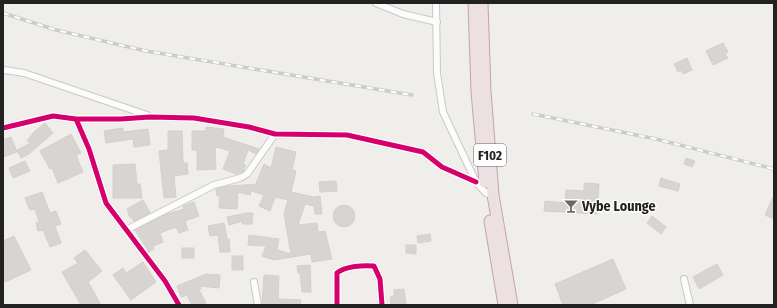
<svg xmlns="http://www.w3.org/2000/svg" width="777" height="308" viewBox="0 0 777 308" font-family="'Fira Sans Condensed',sans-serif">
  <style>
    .building { fill: #d7d4d2; stroke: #d3d0cc }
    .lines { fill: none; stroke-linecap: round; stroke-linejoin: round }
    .street-casing { stroke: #c9c8c7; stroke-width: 8 }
    .highway-casing { stroke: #c5a2ac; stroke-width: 13 }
    .street { stroke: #fdfcfc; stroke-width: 6 }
    .highway { stroke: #ece0e2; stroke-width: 11 }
    .rail-casing { stroke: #ccc; stroke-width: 3.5 }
    .rail { stroke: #fff; stroke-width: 2; stroke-dasharray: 6; stroke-linecap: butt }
    .cycleway-casing { stroke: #fff; stroke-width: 8 }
    .cycleway { stroke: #d6006c; stroke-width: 5 }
    .labels { text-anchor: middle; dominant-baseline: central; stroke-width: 3; stroke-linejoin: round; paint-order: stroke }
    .shield { fill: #fff; stroke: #646464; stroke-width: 1 }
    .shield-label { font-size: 13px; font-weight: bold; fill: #222 }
    .poi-label { font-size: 14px; font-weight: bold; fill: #222; stroke: #fff; text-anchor: start }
  </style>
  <rect width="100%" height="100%" fill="#f0eeeb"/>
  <!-- building -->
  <path class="building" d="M723,43L728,52L725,54L728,58L713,65L706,51Z
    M687,58L692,70L683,74L681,70L678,72L674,64Z
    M45,123L53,133L29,154L21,158L17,150L31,143L27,141L34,132Z
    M206,127L224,129L223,137L259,149L256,154L248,150L243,164L246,165L243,171L236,174L223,169L230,151L217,147L215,149L216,169L197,170V150H192V131H206Z
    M123,128V132L148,129L150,145L134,147L133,139L106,143L104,131Z
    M168,131H182L183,163H187L188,174L174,176L176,197L164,198L159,151L168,150Z
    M71,134L81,153L76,155L83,172L58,183L52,168L50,169L40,151Z
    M11,137L17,152L3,157V140Z
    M276,147L296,152L292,170L296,171L291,192L313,197L320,196L322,214H315L314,206L305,204L298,225L317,223L318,232L325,231L332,259L312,262L311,254L274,260L262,256L266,246L248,245L249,235L279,239L277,250L291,254L284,214L288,200L275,197L270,211L259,206L264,195L251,191L250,195L238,192L237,209L219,208L220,196H217L216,189L228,186L258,184L256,183L264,164L271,168Z
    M686,158L695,161L692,167L684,164Z
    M25,161L30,171L13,178L9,168Z
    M135,164L137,184H140L142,198H113V165Z
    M661,178L680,184L678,191L659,186Z
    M336,181L337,191L320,192L319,182Z
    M584,183L599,184L597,214L544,211L545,201L565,203L566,190L584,191Z
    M42,192L50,213L56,211L61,224L55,226L61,243L50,247L43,230L38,231L36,223L39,222L35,209L30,210L25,198Z
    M774,195V219L765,215Z
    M143,200L150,213L134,221L131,217L130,218L127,209Z
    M194,202L199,216L185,221L188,230L179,233L176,227L160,233L163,242L153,246L154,249L149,252L135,230L167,214L184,209L183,206Z
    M333 216a11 11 0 1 1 22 0a11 11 0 1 1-22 0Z
    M247,213H253L252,224H242L243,221L229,225L227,217Z
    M652,216L666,227L661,234L647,223Z
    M224,223L227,239H229L230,252H220L218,235L210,236L208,226Z
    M430,234L431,241L418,243L417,236Z
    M14,236L31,270L5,282L3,278V241Z
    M406,245H416V254L406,253Z
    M182,248H194V258H182Z
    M85,250L102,271L88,282L100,303L96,305H81L62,272L78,263L74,258Z
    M232,256H243V270H232Z
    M613,259L626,289L590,305H563L555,284Z
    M143,262L156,282L131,300L113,275L123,268L126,273Z
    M717,264L723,275L699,289L693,277Z
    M310,265L311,292H302L300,273H298L297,266Z
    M206,274L220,275L219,288L200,286L201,289L199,290L206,303L201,305H192L187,295L181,297L177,286Z
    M264,275L279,276L278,299L301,300L300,305H262Z
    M404,289L406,305L391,304L390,297L394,296V290Z"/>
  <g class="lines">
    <defs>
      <path id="street" d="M376,3L403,14L437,22
        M436,3L437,73L443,112L476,182L486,193L493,195
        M3,71L4,70L24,73L147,115
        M76,119L89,149L106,203L165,281L179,305
        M3,128L53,116L76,119H121L150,117L194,118L249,127L275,134L347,135L423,152L442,167L476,182
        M126,230L214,185L240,178L247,174L275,134
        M684,279L690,305
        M254,282L258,305
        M337,305V273C345,266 364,265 374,266L380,279L382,305"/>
      <path id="highway" d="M474,3L477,92L485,182
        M482,3L485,91L493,195L512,305
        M490,221L504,305"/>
    </defs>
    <!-- street casing -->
    <use href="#street" class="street-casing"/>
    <!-- highway casing -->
    <use href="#highway" class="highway-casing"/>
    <!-- street -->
    <use href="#street" class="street"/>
    <!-- highway -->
    <use href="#highway" class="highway"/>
    <defs>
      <path id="rail" d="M3,13L56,30L146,51L412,95
        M533,114L656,139L774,169"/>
    </defs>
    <!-- rail casing -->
    <use href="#rail" class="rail-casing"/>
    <!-- rail -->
    <use href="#rail" class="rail"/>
    <defs>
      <path id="cycleway" d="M76,119L89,149L106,203L165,281L179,305
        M3,128L53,116L76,119H121L150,117L194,118L249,127L275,134L347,135L423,152L442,167L476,182
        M337,305V273C345,266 364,265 374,266L380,279L382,305"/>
    </defs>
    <!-- cycleway casing -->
    <use href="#cycleway" class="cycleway-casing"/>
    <!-- cycleway -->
    <use href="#cycleway" class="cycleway"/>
  </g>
  <!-- icons -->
  <defs>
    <symbol id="bar-bare" viewBox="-9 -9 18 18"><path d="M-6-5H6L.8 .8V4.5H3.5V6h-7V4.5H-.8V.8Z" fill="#6a6968" stroke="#fff" stroke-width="2.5" paint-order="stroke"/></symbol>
  </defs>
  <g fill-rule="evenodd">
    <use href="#bar-bare" x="561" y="196" width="20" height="20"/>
  </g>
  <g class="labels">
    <!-- shield labels -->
    <rect class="shield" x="474" y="144" width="32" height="22" rx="3"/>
    <g class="shield-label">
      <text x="490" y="155">F102</text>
    </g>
    <!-- poi labels -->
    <g class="poi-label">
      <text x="582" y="206">Vybe Lounge</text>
    </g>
  </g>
  <!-- border -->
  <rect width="777" height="308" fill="none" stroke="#222222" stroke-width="8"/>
</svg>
